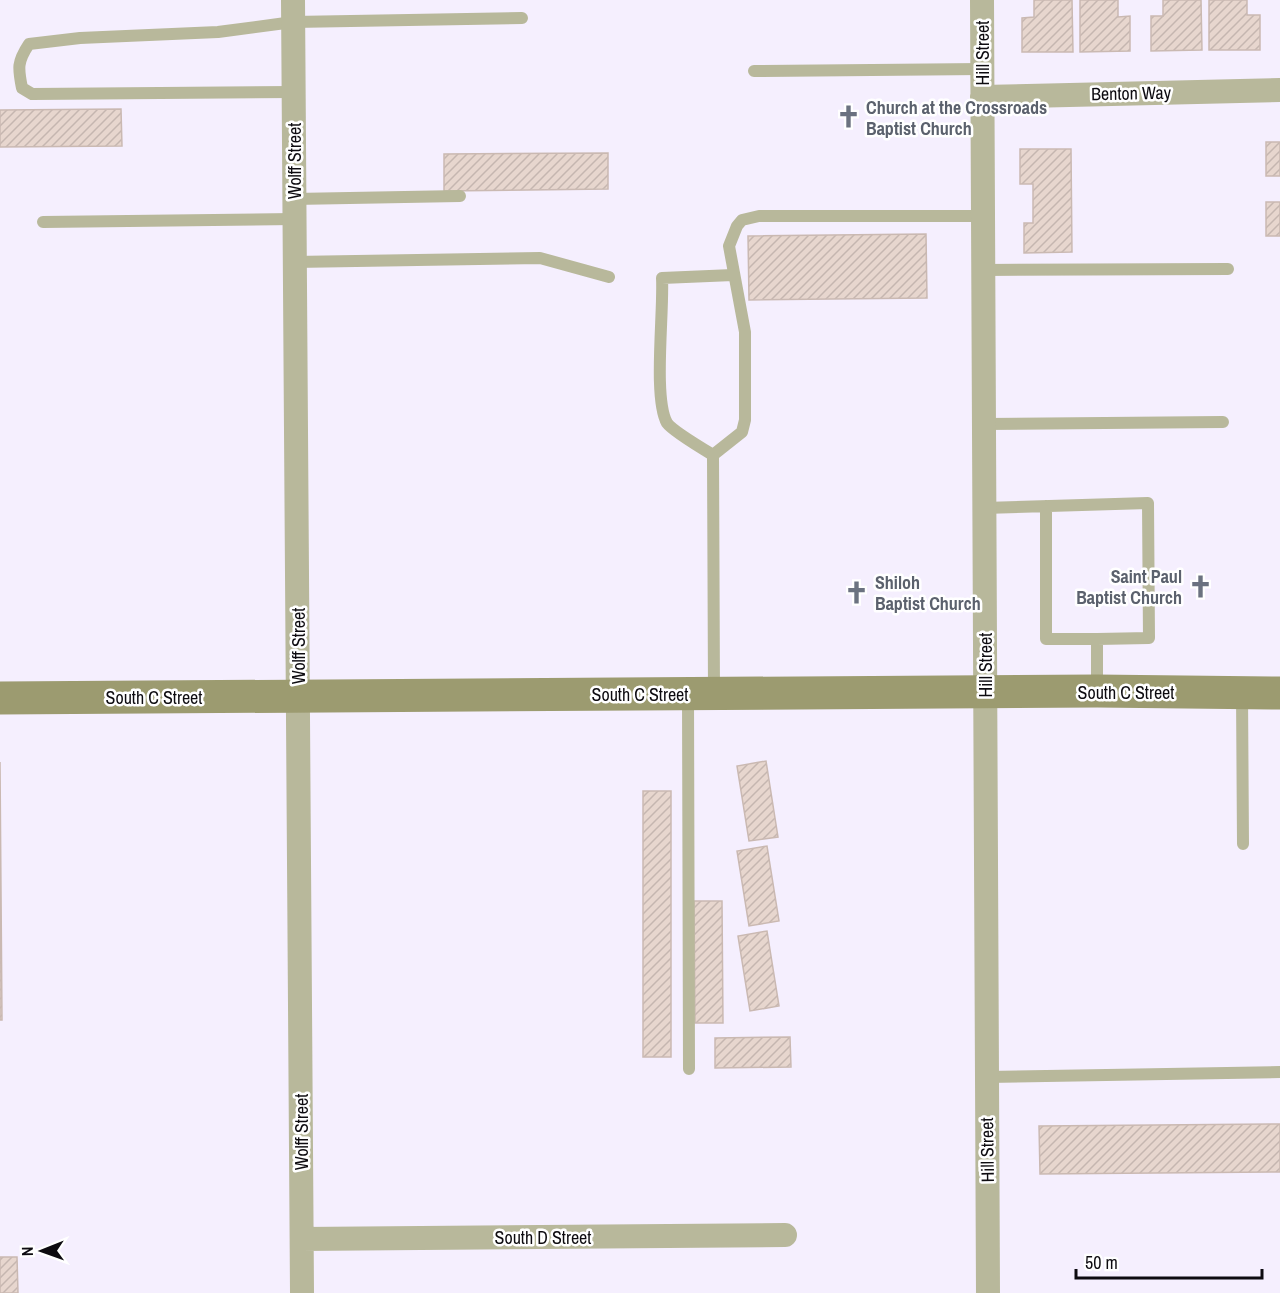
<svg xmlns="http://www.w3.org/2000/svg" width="1280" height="1293" viewBox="0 0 1280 1293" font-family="'Archivo Narrow',sans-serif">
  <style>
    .building { fill: url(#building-hatch); stroke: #cab9b2; stroke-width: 1.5 }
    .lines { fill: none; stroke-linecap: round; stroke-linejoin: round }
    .lane { stroke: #b8b89b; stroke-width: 12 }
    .street { stroke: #b8b89b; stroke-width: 24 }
    .secondary { stroke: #9c9b70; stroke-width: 33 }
    .labels { text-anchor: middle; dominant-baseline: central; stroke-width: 5; stroke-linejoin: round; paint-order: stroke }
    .street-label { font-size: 18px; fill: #0d0b10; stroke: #fff }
    .worship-label { font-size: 18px; font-weight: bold; fill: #5b616d; stroke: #fff; text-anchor: start }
  </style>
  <defs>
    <pattern id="building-hatch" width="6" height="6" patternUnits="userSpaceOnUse" patternTransform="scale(1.5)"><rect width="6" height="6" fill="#e7d6ce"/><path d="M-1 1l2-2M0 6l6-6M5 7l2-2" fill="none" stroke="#c5b6b0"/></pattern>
  </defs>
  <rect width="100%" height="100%" fill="#f5effe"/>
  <!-- building -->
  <path class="building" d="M1034,0H1072L1073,52H1022V18L1034,17Z
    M1080,0H1118V17L1130,16V51L1080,52Z
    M1163,0H1201L1202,50L1151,51V16H1163Z
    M1209,0H1247V15H1260V50H1209Z
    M121,109L122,146L0,147V110Z
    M1266,142H1280V176H1266Z
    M1020,149H1071L1072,252L1024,253V223H1033V184H1020Z
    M608,153V189L444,191V154Z
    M1266,202H1280V236H1266Z
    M926,234L927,298L749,300L748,236Z
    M766,761L778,837L749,841L737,766Z
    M0,762L2,1020H0Z
    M643,791H671V1057H643Z
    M767,846L779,921L749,926L737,851Z
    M694,901H722L723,1023H695Z
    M767,931L779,1006L750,1011L738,936Z
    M790,1037L791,1067L715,1068V1038Z
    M1280,1124V1172L1040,1174L1039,1126Z
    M0,1257H17L18,1293H0Z"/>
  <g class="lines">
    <!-- lane -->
    <path class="lane" d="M754,71L982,69
      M293,92L32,94L22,88C18,68 17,62 29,44L80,38L218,32L293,22L522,18
      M294,199L460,196
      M43,222L294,219
      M294,262L540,258L609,277
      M983,270L1228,269
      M984,424L1223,422
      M713,455L742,432L745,420V332L729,246L737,226L742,220L759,216H983
      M713,455C703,449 672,430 667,423C653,398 664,311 662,278L733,275
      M713,455L714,693
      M1046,506V639H1097
      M984,508L1148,503L1149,638L1097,639V688
      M1242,693L1243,844
      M688,695L689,1069
      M987,1077L1280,1072"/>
    <!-- street -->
    <path class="street" d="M293,0L302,1293
      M982,0L988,1293
      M982,97L1280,90
      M302,1239L785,1235"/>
    <!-- secondary -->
    <path class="secondary" d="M0,698L1097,691L1280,693"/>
  </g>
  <!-- icons -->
  <defs>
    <symbol id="church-bare" viewBox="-9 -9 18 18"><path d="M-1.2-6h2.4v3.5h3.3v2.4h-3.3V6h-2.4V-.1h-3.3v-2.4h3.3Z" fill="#6b7280" stroke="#fff" stroke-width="2.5" paint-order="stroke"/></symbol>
  </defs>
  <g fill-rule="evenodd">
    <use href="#church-bare" x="832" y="100" width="33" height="33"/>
    <use href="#church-bare" x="1184" y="570" width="33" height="33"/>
    <use href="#church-bare" x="840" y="576" width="33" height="33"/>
  </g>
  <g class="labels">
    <!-- street labels -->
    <g class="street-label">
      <text transform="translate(982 53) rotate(-90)">Hill Street</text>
      <text transform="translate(1131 93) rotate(-1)">Benton Way</text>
      <text transform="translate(294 161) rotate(-90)">Wolff Street</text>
      <text transform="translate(298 646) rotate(-90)">Wolff Street</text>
      <text transform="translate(985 665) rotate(-90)">Hill Street</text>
      <text x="1126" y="692">South C Street</text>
      <text x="640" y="694">South C Street</text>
      <text x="154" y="697">South C Street</text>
      <text transform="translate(301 1132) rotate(-90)">Wolff Street</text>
      <text transform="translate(987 1150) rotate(-91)">Hill Street</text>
      <text x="543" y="1237">South D Street</text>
    </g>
    <!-- worship labels -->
    <g class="worship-label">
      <text x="866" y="107">Church at the Crossroads<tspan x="866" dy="21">Baptist Church</tspan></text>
      <text x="1182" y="576" text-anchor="end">Saint Paul<tspan x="1182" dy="21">Baptist Church</tspan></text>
      <text x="875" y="582">Shiloh<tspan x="875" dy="21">Baptist Church</tspan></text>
    </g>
  </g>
  <!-- north arrow -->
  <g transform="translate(42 1251) rotate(269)" stroke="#ffffff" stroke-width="4.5" paint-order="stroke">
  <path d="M0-4.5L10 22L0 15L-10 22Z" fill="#0d0b10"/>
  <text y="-9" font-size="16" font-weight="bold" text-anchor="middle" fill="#0d0b10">N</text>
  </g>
  <!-- scale -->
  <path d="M1076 1269v9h186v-9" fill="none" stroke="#0d0b10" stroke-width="3"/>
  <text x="1085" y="1269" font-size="18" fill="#0d0b10" stroke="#ffffff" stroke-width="4.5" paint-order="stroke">50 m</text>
</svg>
